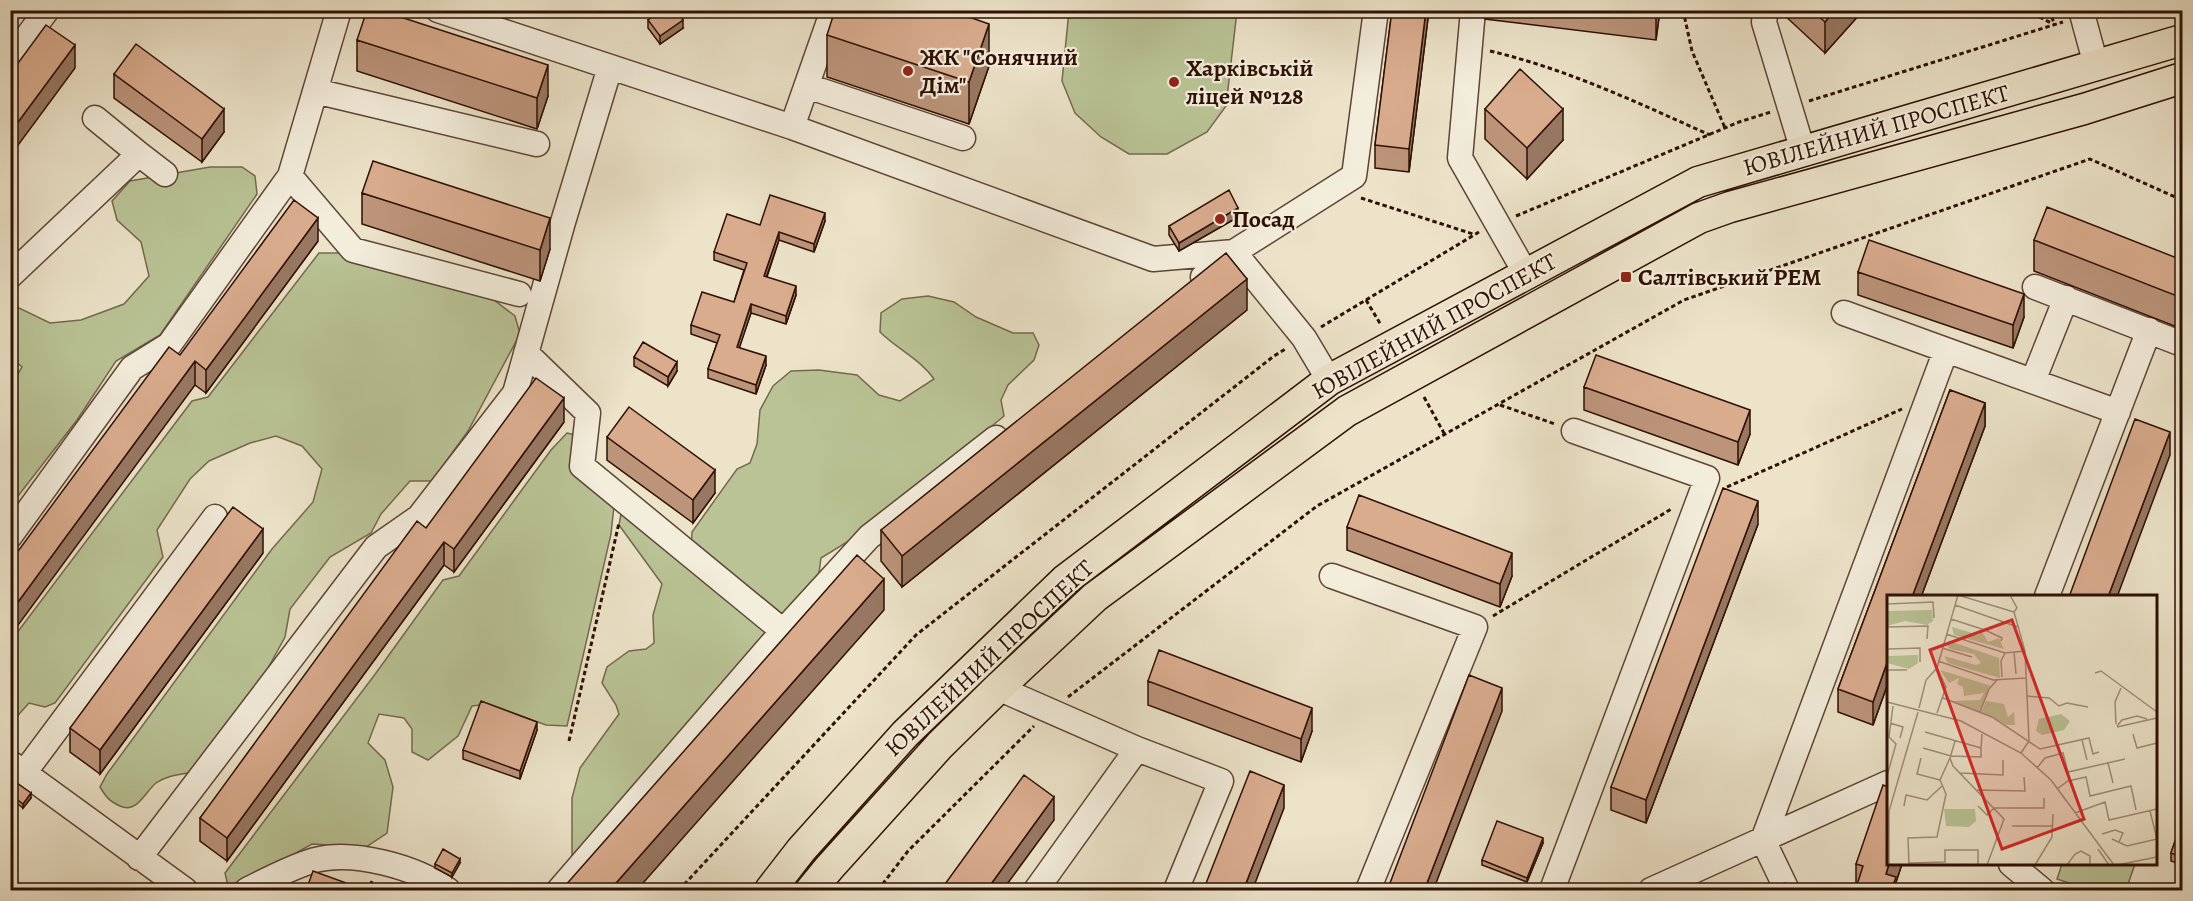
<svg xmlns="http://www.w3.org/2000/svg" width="2193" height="901" viewBox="0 0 2193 901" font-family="Alegreya,serif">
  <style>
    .green { fill: #b9c395; stroke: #746a4c; stroke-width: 1.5 }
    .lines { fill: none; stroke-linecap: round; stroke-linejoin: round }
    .minor-casing { stroke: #5e4535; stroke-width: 27 }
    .major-casing { stroke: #2e1004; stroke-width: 33 }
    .path { stroke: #2e1004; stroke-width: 3; stroke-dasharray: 4.5 3; stroke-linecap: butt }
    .minor { stroke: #f3eddc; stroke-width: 24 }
    .major { stroke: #ece3c9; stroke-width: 30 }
    .wall { fill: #bb947a; stroke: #2e1004; stroke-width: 1.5 }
    .shaded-wall { fill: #987863; stroke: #2e1004; stroke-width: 1.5 }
    .building { fill: #d9ac8e; stroke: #2e1004; stroke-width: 1.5 }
    .poi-dot { fill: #8f2418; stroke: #f3eddc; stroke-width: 2 }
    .labels { text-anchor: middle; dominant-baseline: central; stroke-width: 4.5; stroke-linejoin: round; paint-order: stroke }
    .poi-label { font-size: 24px; font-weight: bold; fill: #2e1004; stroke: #f3eddc; text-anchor: start }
    .street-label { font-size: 24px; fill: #2e1004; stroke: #f3eddc }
    .inset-road { fill: none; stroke: #a08f7a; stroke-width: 1.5 }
    .view { fill: #d62828; fill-opacity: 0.15; stroke: #d62828; stroke-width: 3 }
    .inset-edge { fill: none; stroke: #2e1004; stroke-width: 3 }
  </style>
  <rect width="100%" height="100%" fill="#ece3c9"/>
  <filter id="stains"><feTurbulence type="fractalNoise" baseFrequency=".00333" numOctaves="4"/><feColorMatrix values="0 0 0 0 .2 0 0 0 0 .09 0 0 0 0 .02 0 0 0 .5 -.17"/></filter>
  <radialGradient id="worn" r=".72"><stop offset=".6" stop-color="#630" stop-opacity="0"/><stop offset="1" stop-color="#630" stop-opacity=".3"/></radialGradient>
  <!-- green -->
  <path class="green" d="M1069,11H1237L1226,106L1207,132L1167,154H1129L1101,137L1075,113L1062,81Z
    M210,167H242L255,176L257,194L160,335L116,361L77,420L11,505V386L22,367L11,358V306L13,305L50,323L81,320L124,304L149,276L141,242L117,220L112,201L130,181Z
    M319,253H340L494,300L515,316L520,334L468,431L432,481H410L381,514L371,533L330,557L290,609L285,637L262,679L192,772C180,775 167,775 156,783C145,792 137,814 120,806C109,801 106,797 100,787L107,774L272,549L313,502L322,469L302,446L276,436L250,443L209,461L190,479L157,530L163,557L55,703L45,707L29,703L11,723L10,642L192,401L208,397Z
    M928,296L954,302L976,317L1013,333H1033L1039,345L1034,360L1008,385L1001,400L1004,416L865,531L821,558L818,580L781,624L691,548L692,532L737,469L750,463L757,444L760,410L773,386L791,371L819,370L857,375L879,395L900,401L934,379C920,359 897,349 880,332L881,313L902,299Z
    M567,433L575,435L614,506L611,534L567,726L546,725L488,704L472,706L458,736L428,760L412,752V729L404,718L379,714L368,743L385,760L393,787L387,833L366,847L312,844L242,883L228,886L225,873L376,673L443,580L459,576L551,450Z
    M622,508L776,631L572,865V798L580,768L619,714L616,705L602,683L607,667L629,651L646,649L654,643L653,615L662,584L619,525Z
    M2062,864H2135L2126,890H2090L2057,879Z"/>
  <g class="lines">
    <defs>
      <path id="minor" d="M438,10L792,127L1153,259L1234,252L1304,338L1329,380
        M1473,10L1460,158L1526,274
        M1766,10L1764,22L1803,151
        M2081,10L2096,65
        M10,60L47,10
        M807,86L963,138
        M315,91L537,144
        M95,118L139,154
        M792,127L833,10
        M290,176L353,250L519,294
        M10,276L139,154L165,174
        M1203,277L1234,252L1354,176L1376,10
        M2035,287L2182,344
        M1946,350L2118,412
        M526,353L588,413L582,466L783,631
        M2033,381L2066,298
        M10,536L132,368L169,345L290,176L339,10
        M1332,576L1475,627L1368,890
        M2047,596L2149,330
        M998,688L1137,749L1036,890
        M1137,749L1221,781L1176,890
        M12,764L185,890
        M24,773L215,517
        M139,858L376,547L419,517L515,393L563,222L610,67
        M2011,864L2042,890
        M247,890C269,879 291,867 315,860C354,850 415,867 448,890
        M559,890L783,631L869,537L996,438
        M1552,890L1707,478L1574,431
        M1651,890L1888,783
        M1787,890L1763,840L1946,350L1844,313"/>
      <path id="major" d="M770,890L801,850L905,734L1065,580L1329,380L1698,182L2182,40
        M811,890L829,868L940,745L998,688L1095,597L1347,411L1699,218L1730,207L2084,109L2182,78"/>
    </defs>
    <!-- minor casing -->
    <use href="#minor" class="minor-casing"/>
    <!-- major casing -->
    <use href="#major" class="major-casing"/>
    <!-- path -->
    <path class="path" d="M1683,10L1692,51L1725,128
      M2026,10L2053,24
      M2049,10L2054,23
      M1490,51C1567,69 1638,103 1710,135
      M1809,101L2063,22
      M1361,198L1473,234
      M1516,216L1739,122L1771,112
      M1366,300L1381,325
      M1321,327L1479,232
      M1424,397L1445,435
      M1500,405L1555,424
      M1727,487L1902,409
      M1493,616L1673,508
      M1068,697L1317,506L1684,300L2090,159L2182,200
      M569,741L619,523
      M368,890L372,881
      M679,890L916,635L1274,356L1287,348
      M878,890L908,851L1034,726"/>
    <!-- minor -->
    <use href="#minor" class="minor"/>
    <!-- major -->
    <use href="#major" class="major"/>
  </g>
  <!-- wall -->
  <path class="wall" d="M1392,10H1429L1409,172L1375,168V145Z
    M1485,10H1660L1656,40L1485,19Z
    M1782,10H1860V14L1825,53L1782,13Z
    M648,20L683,28L660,44L648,28Z
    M827,35L989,66L969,124L827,77Z
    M357,40L548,96L537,129L357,71Z
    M114,74L224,132L202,162L114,98Z
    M1485,109L1563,140L1527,179L1485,139Z
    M362,193L550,249L540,281L362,224Z
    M1238,217L1179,251L1169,235V226Z
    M825,221L814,252L779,240L767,277L796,295L786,324L751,313L739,347L766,365L756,394L708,378V369L717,343L691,334V325L734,302L744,270L714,260V252L760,225Z
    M2034,240L2182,260V329L2034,271Z
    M318,241L206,393L195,385L180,355Z
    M1858,272L2024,317L2013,348L1858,295Z
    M1247,310L902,587L881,561V530Z
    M634,357L677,371L668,386L634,366Z
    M1584,387L1750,434L1738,465L1584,410Z
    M1950,390L1985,403V426L1921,597H1888V683L1873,725L1838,712V689Z
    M564,422L454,572L444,565L227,861L200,841V818L426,528Z
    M607,437L715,493L693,523L607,460Z
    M1758,524L1646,823L1611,810V787Z
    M1347,527L1512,576L1500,607L1347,550Z
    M263,553L100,774L70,752V728Z
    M1148,681L1312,731L1301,762L1148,705Z
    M537,730L520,779L463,759V750Z
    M10,792L31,798L23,808L10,798Z
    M2182,821V865L2171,861V853Z
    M1543,843L1527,882L1482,865V860Z
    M460,863L452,877L435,868V864Z
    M1856,864H1902L1896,882V891L1856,887Z"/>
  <!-- shaded-wall -->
  <path class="shaded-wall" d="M1426,10H1429L1409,172V149Z
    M1657,10H1660L1656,40V16Z
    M1835,10H1860V14L1825,53V22Z
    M683,20V28L660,44V36Z
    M989,24V66L969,124V82Z
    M75,45V68L10,156V133Z
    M548,65V96L537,129V98Z
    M224,109V132L202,162V139Z
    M1563,109V140L1527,179V148Z
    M1238,208V217L1179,251V243Z
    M825,213V221L814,252V244Z
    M318,218V241L206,393V370Z
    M550,218V249L540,281V250Z
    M779,232V240L764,284V276Z
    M1247,279V310L902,587V556Z
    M796,286V295L786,324V316Z
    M2024,294V317L2013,348V325Z
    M751,304V313L737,355V347Z
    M17,348V371L10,381V357Z
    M766,356V365L756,394V385Z
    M195,361V385L10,636V613Z
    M677,362V371L668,386V377Z
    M564,398V422L454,572V549Z
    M1985,403V426L1921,597H1912Z
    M1750,410V434L1738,465V442Z
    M2170,432V455L2117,597H2108Z
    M715,470V493L693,523V500Z
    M1758,501V524L1646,823V800Z
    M263,529V553L100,774V750Z
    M444,542V565L227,861V838Z
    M1512,553V576L1500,607V584Z
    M884,579V610L636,891H609Z
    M1888,660V683L1873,725V702Z
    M1502,688V711L1433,891H1424Z
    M1312,708V731L1301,762V739Z
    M537,722V730L520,779V771Z
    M1284,785V808L1252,891H1243Z
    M31,793V798L23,808V804Z
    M1054,797V820L1002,891H986Z
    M1543,838V843L1527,882V878Z
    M460,859V863L452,877V873Z
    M1889,864H1902L1896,882V891H1886V874Z"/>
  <!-- building -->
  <path class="building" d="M367,10H379L548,65L537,98L357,40Z
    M661,10H676L683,20L660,36L648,20Z
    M835,10H949L989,24L969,82L827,35Z
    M1392,10H1426L1409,149L1375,145Z
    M1606,10H1657L1656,16Z
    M1812,10H1835L1825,22Z
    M46,25L75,45L10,133V74Z
    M136,44L224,109L202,139L114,74Z
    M1520,69L1563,109L1527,148L1485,109Z
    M373,161L550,218L540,250L362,193Z
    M1229,190L1238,208L1179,243L1169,226Z
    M770,195L825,213L814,244L779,232L764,276L796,286L786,316L751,304L737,347L766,356L756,385L708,369L720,335L691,325L702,292L734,302L747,263L714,252L727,214L760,225Z
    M294,200L318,218L206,370L195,361L10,613V562L169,347L180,355Z
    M2047,207L2182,260V298L2034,240Z
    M1869,240L2024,294L2013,325L1858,272Z
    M1226,253L1247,279L902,556L881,530Z
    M643,342L677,362L668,377L634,357Z
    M10,343L17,348L10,357Z
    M1596,355L1750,410L1738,442L1584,387Z
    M536,378L564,398L454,549L444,542L227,838L200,818L417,521L426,528Z
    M1950,390L1985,403L1912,597H1888V660L1873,702L1838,689Z
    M629,407L715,470L693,500L607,437Z
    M2135,419L2170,432L2108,597H2069Z
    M1723,488L1758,501L1646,800L1611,787Z
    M1359,495L1512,553L1500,584L1347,527Z
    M233,507L263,529L100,750L70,728Z
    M857,555L884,579L609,891H568L564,887Z
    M1159,650L1312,708L1301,739L1148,681Z
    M1469,675L1502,688L1424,891H1387Z
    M481,701L537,722L520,771L463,750Z
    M1250,771L1284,785L1243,891H1203Z
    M1024,775L1054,797L986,891H940Z
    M17,783L31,793L23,804L10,794V792Z
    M1883,785L1888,787L1889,864L1886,874L1896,877L1891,891H1855L1863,866L1856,864Z
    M1497,821L1543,838L1527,878L1482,860Z
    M2182,821V857L2171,853Z
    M443,849L460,859L452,873L435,864Z
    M313,871L368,891H306Z
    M1785,883L1788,891H1767Z"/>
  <!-- markers -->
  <g class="poi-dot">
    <circle cx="908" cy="71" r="6"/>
    <circle cx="1174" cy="82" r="6"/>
    <circle cx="1220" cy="219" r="6"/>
    <rect x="1620" y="271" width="12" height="12" rx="3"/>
  </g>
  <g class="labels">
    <!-- poi labels -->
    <g class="poi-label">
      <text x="920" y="57">ЖК "Сонячний<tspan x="920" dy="28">Дім"</tspan></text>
      <text x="1186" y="68">Харківській<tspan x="1186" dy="28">ліцей №128</tspan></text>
      <text x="1232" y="219">Посад</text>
      <text x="1638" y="277">Салтівський РЕМ</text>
    </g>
    <!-- street labels -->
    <g class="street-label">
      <text transform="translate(1876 130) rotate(-16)">ЮВІЛЕЙНИЙ ПРОСПЕКТ</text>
      <text transform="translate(1434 326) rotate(-29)">ЮВІЛЕЙНИЙ ПРОСПЕКТ</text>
      <text transform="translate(989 658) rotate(-43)">ЮВІЛЕЙНИЙ ПРОСПЕКТ</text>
    </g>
  </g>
  <!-- overview -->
  <g transform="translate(1887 595)">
    <rect width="270" height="270" fill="#ece3c9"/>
    <path d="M45,15L46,26L40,30L18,26L0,31V16ZM65,32L92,40L94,35L101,47L112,43L117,54L67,40ZM62,46L112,63L113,83L61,68L57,61L89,70L94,68L87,59L63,54L59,49ZM31,60V68L22,74L0,68V61ZM53,75L104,91L93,117L65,106L93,105L97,98L77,101L76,92L70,89L72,83L62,88ZM99,106L117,109L121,122L127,117L128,130H120L94,117ZM174,119L183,126L177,135L155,140L149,136L152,124ZM57,214H88L89,226L82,232L59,231Z" fill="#b9c395"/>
    <path class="inset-road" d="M71,0L127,17M123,0L130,13L127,17L138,56L142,146L134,158M0,9L46,7L47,23M68,10L131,32M64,24L98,35L115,43L114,46M0,32L41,31L40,44M59,39L118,58L138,56M55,53L85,62M0,54L33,53V67M127,57L129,79M51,66L106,85L139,83M50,73L59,92L50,118M0,75H20M208,78L214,76L270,117M115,82L114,66L118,58M139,101L162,103L172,111L180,108L201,112M56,103L105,122L153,154L202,143L206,159L212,157M0,107L74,126L134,158L164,185L227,270M32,113L39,85L50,73L71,0M93,117L102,94L110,85M3,128L16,132L13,143M229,129L228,107L234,93M230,131L235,125L250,121L260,124M230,132L270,123M38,137L94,153L95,139M246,139L250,153L270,148M195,145L200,165M68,146L63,163L66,171L117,224L100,270M36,153L64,161L94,162V153M34,163L30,179L53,185M221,168L226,188M150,173L158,163L176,158L181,177L238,164M73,178L116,180V165M0,181L9,149L2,142L6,111M170,194L181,186L199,182L203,201L244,191L249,215M90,195L138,196L137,182M17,211L19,200L40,205L55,191M91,211L100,220L107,213H157V203M263,216L270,244M188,218L218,207L222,225L270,214M125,231H166M215,239L228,235L236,238L232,247M225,244L240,251L270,244M211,254L222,270M22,268L58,267V255H91V270M2,270V216L31,117M22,270L21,243L50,242L59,199L53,185L63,163M148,270L165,242L166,219M180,270L188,259L194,256L203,261V270M230,270L270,262"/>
    <path class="view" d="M125,25L197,224L115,254L43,55Z"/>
    <rect width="270" height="270" class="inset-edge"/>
  </g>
  <!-- margin -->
  <rect width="2193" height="901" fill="none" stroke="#ece3c9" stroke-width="36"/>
  <rect x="12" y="12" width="2169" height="877" fill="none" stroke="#2e1004" stroke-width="3"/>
  <rect x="18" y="18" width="2157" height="865" fill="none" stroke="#2e1004" stroke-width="1.5"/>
  <rect width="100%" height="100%" filter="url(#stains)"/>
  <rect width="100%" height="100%" fill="url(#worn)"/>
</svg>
